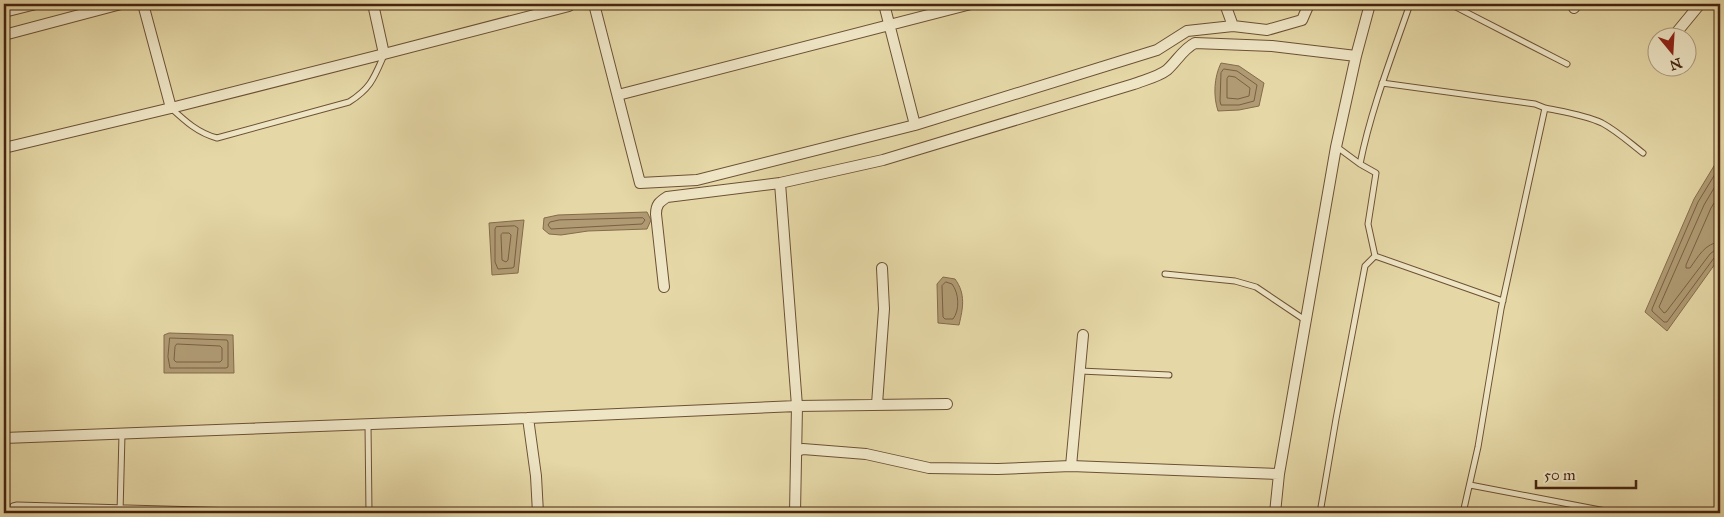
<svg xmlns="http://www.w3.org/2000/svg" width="1724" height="517" viewBox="0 0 1724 517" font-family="'IM FELL Great Primer',serif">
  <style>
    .water { fill: #af9a73; stroke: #856b4b }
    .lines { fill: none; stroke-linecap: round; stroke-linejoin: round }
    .shore { stroke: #7a5f41; stroke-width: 1 }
    .lane-casing { stroke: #6d5135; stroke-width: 7 }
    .street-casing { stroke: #6d5135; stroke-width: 12 }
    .lane { stroke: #eee5c5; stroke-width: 5 }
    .street { stroke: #eee5c5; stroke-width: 10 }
  </style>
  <rect width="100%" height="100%" fill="#e5d7a6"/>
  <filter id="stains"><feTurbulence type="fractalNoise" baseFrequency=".004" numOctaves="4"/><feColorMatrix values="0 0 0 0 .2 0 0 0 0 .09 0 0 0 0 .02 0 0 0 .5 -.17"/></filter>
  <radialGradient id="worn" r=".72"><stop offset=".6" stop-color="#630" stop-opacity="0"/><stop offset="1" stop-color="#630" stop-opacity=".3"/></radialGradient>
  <!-- water -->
  <path class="water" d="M1221,63L1239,66L1264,83L1259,106L1239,110L1218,111C1213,96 1214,77 1221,63Z
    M1720,156V257L1667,331L1645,312L1694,199Z
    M647,212L651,220L647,229L588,231L561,235L549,234L543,229L544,218L558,215Z
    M524,220L518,273L492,275L489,223Z
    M943,277L955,279C966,294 963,308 959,325L938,323L937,284Z
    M169,333L233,335L234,373H164V335Z"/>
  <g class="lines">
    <!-- shore -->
    <path class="shore" d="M1224,69L1237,71L1257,85L1254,101L1239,105H1221L1220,101L1221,73Z
      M1229,76L1235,77L1250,88L1249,96L1238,99L1227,98V79Z
      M1720,166L1698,202L1652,309V311L1664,322H1667L1714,258L1720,256
      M1720,178L1704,205L1659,307L1664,313L1666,312L1710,254L1715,250L1720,249
      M1720,193L1711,208L1686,265V268H1690C1698,257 1705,243 1720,242
      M643,218L645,220L642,224L551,229L548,225L550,222L559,220Z
      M515,226L518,228L514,267L512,268L498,269L495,262V229L496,227Z
      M503,233H509L511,235L508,260L506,262L502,260L501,235Z
      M946,282L952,284C959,293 960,310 953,319H945L943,317L942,286Z
      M170,338L227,340L228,342V367L226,368H170L168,357Z
      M177,344L220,346L222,348V360L220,362H176L174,360L175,347Z"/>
    <defs>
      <path id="lane" d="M1450,4L1567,64
        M1382,83L1535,104L1545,108L1501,309L1478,447L1463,513
        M171,108C185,121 198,133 217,138L349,102C371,88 374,78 384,55
        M1545,108C1564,112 1585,115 1602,123C1617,131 1630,143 1643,153
        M1337,147L1360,164C1371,109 1392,56 1410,4
        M1360,164L1376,173L1368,224L1375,256
        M1165,274L1235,281L1256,287L1305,320
        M1080,371L1169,375
        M368,424L369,513
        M1470,485L1616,513
        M11,513L13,506L17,505L315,513
        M120,513L122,434
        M1320,513L1336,419L1365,266L1375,256L1503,301"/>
      <path id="street" d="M143,4L171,108
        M373,4L384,54L569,6
        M594,4L640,183L697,180L915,125L1157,50L1187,31L1233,26L1267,30L1302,20L1309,4
        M884,4L915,125
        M1225,4L1233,26
        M1574,8L1577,4
        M4,12L36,4
        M4,35L121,4
        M1672,38L1700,4
        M618,95L971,4
        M4,148L171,108L384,54
        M780,183L797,406L947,404
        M664,287L656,214C656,205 659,202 667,197L780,183L883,160L1134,84C1144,80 1158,77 1167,70C1177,61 1183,49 1195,43L1272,46L1356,56
        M877,404L884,309L882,268
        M528,418L536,476L538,513
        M4,438L528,418L797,406L795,513
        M797,451L803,449L866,454L929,468L998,469L1071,466L1279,474
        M1071,466L1083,335
        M1275,513L1279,474L1336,147L1356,56L1370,4"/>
    </defs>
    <!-- lane casing -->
    <use href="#lane" class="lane-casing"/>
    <!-- street casing -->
    <use href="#street" class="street-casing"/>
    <!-- lane -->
    <use href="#lane" class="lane"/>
    <!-- street -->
    <use href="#street" class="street"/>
  </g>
  <!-- margin -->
  <rect width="1724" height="517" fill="none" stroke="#e5d7a6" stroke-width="20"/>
  <rect x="5" y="5" width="1714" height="507" fill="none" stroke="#45240f" stroke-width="2.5"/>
  <rect x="10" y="10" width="1704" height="497" fill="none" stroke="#45240f"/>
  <!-- north arrow -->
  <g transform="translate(1672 52) rotate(162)"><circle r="24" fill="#eee5c5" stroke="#aa987c"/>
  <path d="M0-4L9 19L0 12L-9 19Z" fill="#8f2418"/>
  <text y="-8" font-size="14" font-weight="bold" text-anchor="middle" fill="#45240f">N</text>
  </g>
  <!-- scale -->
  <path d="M1536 480v8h100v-8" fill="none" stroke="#45240f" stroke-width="2.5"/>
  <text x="1544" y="480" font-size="15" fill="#45240f" stroke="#eee5c5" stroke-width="4" paint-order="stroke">50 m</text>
  <rect width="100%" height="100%" filter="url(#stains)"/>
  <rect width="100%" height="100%" fill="url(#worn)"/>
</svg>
